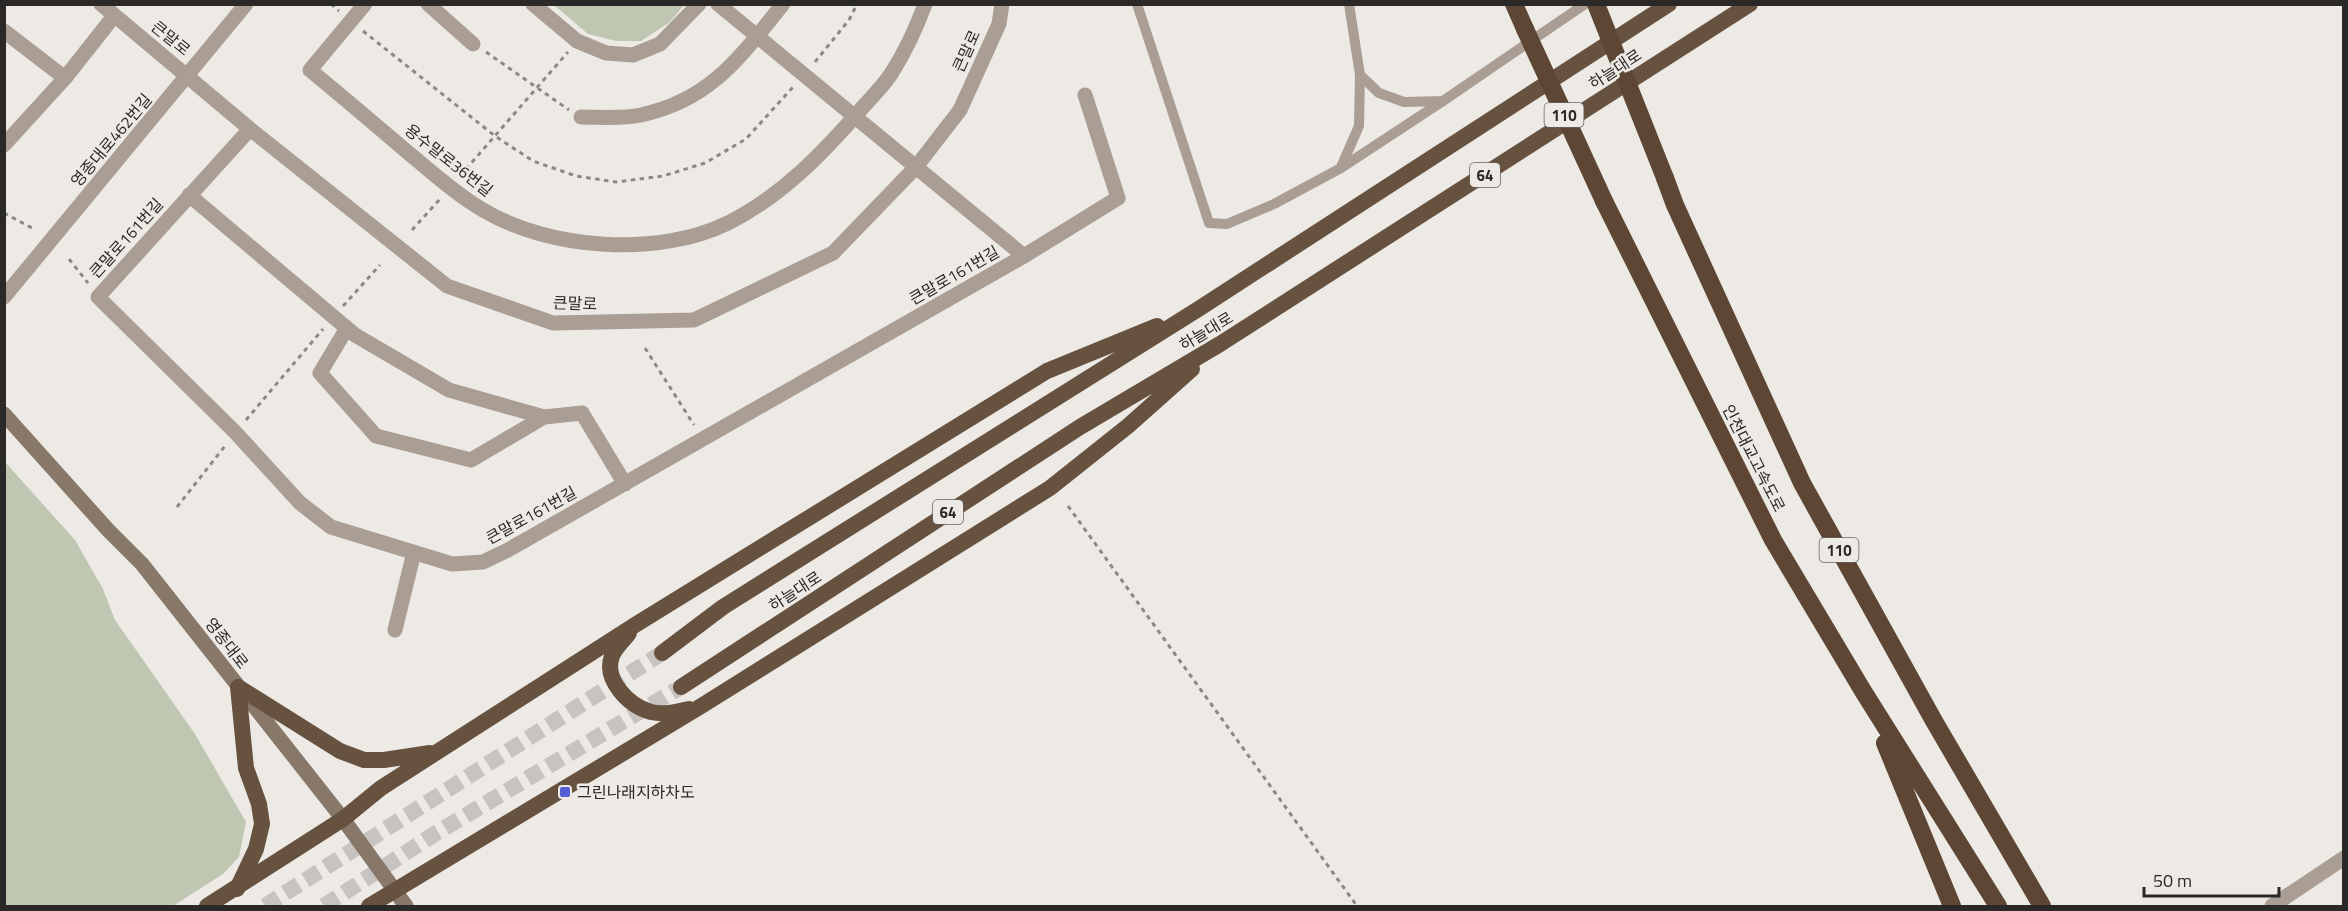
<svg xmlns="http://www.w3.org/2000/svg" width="2348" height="911" viewBox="0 0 2348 911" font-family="'Titillium Web','Noto Sans KR',sans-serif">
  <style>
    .green { fill: #bfc7b2 }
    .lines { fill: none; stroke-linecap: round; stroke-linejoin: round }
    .trunk-tunnel { stroke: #c6c3c0; stroke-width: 16; stroke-dasharray: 16 8; stroke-linecap: butt }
    .path { stroke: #8b8986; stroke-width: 3; stroke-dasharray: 4.5 4.5; stroke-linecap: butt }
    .service { stroke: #a99d94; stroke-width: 10 }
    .minor { stroke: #a99d94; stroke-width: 15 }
    .tertiary { stroke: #a99d94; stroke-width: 15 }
    .secondary { stroke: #88786a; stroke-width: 15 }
    .trunk { stroke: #675240; stroke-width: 16 }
    .motorway { stroke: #5d4734; stroke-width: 18 }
    .motorway-bridge { stroke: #5d4734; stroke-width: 18 }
    .poi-dot { fill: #555ed5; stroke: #edeae6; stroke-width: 2 }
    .labels { text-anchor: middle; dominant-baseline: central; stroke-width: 5; stroke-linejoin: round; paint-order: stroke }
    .shield { fill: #edeae6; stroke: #646361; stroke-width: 1.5 }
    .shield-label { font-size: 15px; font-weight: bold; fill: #2a2928 }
    .street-label { font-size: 16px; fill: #2a2928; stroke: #edeae6 }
    .poi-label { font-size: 16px; fill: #2a2928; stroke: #edeae6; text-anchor: start }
  </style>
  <rect width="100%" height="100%" fill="#edeae6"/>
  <!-- green -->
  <path class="green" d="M554,5H684L670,22L641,41H616L588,34Z
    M5,462L75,540L103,589L115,620L195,734L246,822L239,857L223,874L173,906H5Z"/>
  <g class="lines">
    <!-- trunk-tunnel -->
    <path class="trunk-tunnel" d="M265,906L662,653
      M324,906L433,835L681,687"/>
    <!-- path -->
    <path class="path" d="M331,4L339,11
      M363,31L495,136L533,161L576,176L616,182L663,176L705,163L746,139L793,87
      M486,52L569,110
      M815,62L849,20L857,4
      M460,176L568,52
      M4,213L32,228
      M412,230L440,199
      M69,259L88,283
      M343,306L380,265
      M645,348L694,425
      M246,420L323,329
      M1068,506L1357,906
      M177,507L225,446"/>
    <!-- service -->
    <path class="service" d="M1137,4L1209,223L1227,224L1274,204L1341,168L1443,101
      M1349,4L1360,75L1379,93L1404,102L1443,101L1585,4
      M1341,167L1359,126L1360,75"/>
    <!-- minor -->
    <path class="minor" d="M101,4L250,129L447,286L553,323L694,320L833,253L916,167L960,110L999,24L1002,4
      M365,4L310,70C344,98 378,127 411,155C434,174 457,195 483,210C550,250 659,257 728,223C782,196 824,152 862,108C872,97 883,86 891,74C905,52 916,29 925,4
      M428,4L473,44
      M533,4L577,41L606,53L633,55L660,44L699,4
      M718,4L1024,256
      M4,31L65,78
      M581,117C600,117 622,119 641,115C711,100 740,57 783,4
      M250,129L98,297L235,432L300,503L331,527L452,564L483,562L508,550L1024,256L1118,198L1085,95
      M4,145L65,78L114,16
      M189,195L355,335L449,390L544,417L582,413L625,484
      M347,328L320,373L376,436L471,460L544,417
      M395,630L414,552
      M2272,906L2344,858"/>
    <!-- tertiary -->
    <path class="tertiary" d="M4,297L246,4"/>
    <!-- secondary -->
    <path class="secondary" d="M4,414L108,530L142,564L343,819L406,906"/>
    <!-- trunk -->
    <path class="trunk" d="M629,633C624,640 615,648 612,656C603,680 629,706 651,712C664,715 676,712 689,709
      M662,653L723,607L1200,308L1669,4
      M238,687L340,751L364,760H384L430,753
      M681,687L1080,427L1220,344L1750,4
      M237,889L256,849L262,824L259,804L246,768L238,687
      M207,906L343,819L381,788L635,625L1047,371L1157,326
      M369,906L698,708L1050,488L1128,426L1192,369"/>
    <!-- motorway -->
    <path class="motorway" d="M1514,4L1525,29
      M1665,178L1675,205L1802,483L1934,721L2042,906
      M1604,201L1773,540L1863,691L1998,906
      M1885,743L1952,906"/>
    <!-- motorway-bridge -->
    <path class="motorway-bridge" d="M1596,4L1665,178
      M1525,29L1604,201"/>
  </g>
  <!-- markers -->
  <rect class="poi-dot" x="559" y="786" width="12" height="12" rx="3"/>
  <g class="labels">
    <!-- shield labels -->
    <g class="shield">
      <rect x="1544.5" y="103" width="39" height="24" rx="4.5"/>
      <rect x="1470" y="163" width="30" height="24" rx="4.5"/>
      <rect x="933" y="500" width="30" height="24" rx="4.5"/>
      <rect x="1819.5" y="538" width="39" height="24" rx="4.5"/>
    </g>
    <g class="shield-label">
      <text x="1564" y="115">110</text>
      <text x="1485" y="175">64</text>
      <text x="948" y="512">64</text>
      <text x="1839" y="550">110</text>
    </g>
    <!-- street labels -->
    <g class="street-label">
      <text transform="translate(171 38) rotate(39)">큰말로</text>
      <text transform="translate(966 51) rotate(-66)">큰말로</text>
      <text transform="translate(1615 69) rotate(-33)">하늘대로</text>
      <text transform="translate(111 140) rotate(-50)">영종대로462번길</text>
      <text transform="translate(449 160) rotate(38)">용수말로36번길</text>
      <text transform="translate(126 238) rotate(-48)">큰말로161번길</text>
      <text transform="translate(954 275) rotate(-30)">큰말로161번길</text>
      <text transform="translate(575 303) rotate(2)">큰말로</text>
      <text transform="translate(1206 331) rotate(-31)">하늘대로</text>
      <text transform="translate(1754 458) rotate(63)">인천대교고속도로</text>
      <text transform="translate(531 515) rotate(-29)">큰말로161번길</text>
      <text transform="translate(795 591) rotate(-33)">하늘대로</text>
      <text transform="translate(227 643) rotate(52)">영종대로</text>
    </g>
    <!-- poi labels -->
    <g class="poi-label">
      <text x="577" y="792">그린나래지하차도</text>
    </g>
  </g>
  <!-- border -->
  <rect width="2348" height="911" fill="none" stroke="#2a2928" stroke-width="12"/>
  <!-- scale -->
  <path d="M2144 887v9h135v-9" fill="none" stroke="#2a2928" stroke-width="3"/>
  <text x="2153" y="887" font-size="18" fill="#2a2928" stroke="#edeae6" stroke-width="4.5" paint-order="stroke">50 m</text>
</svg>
